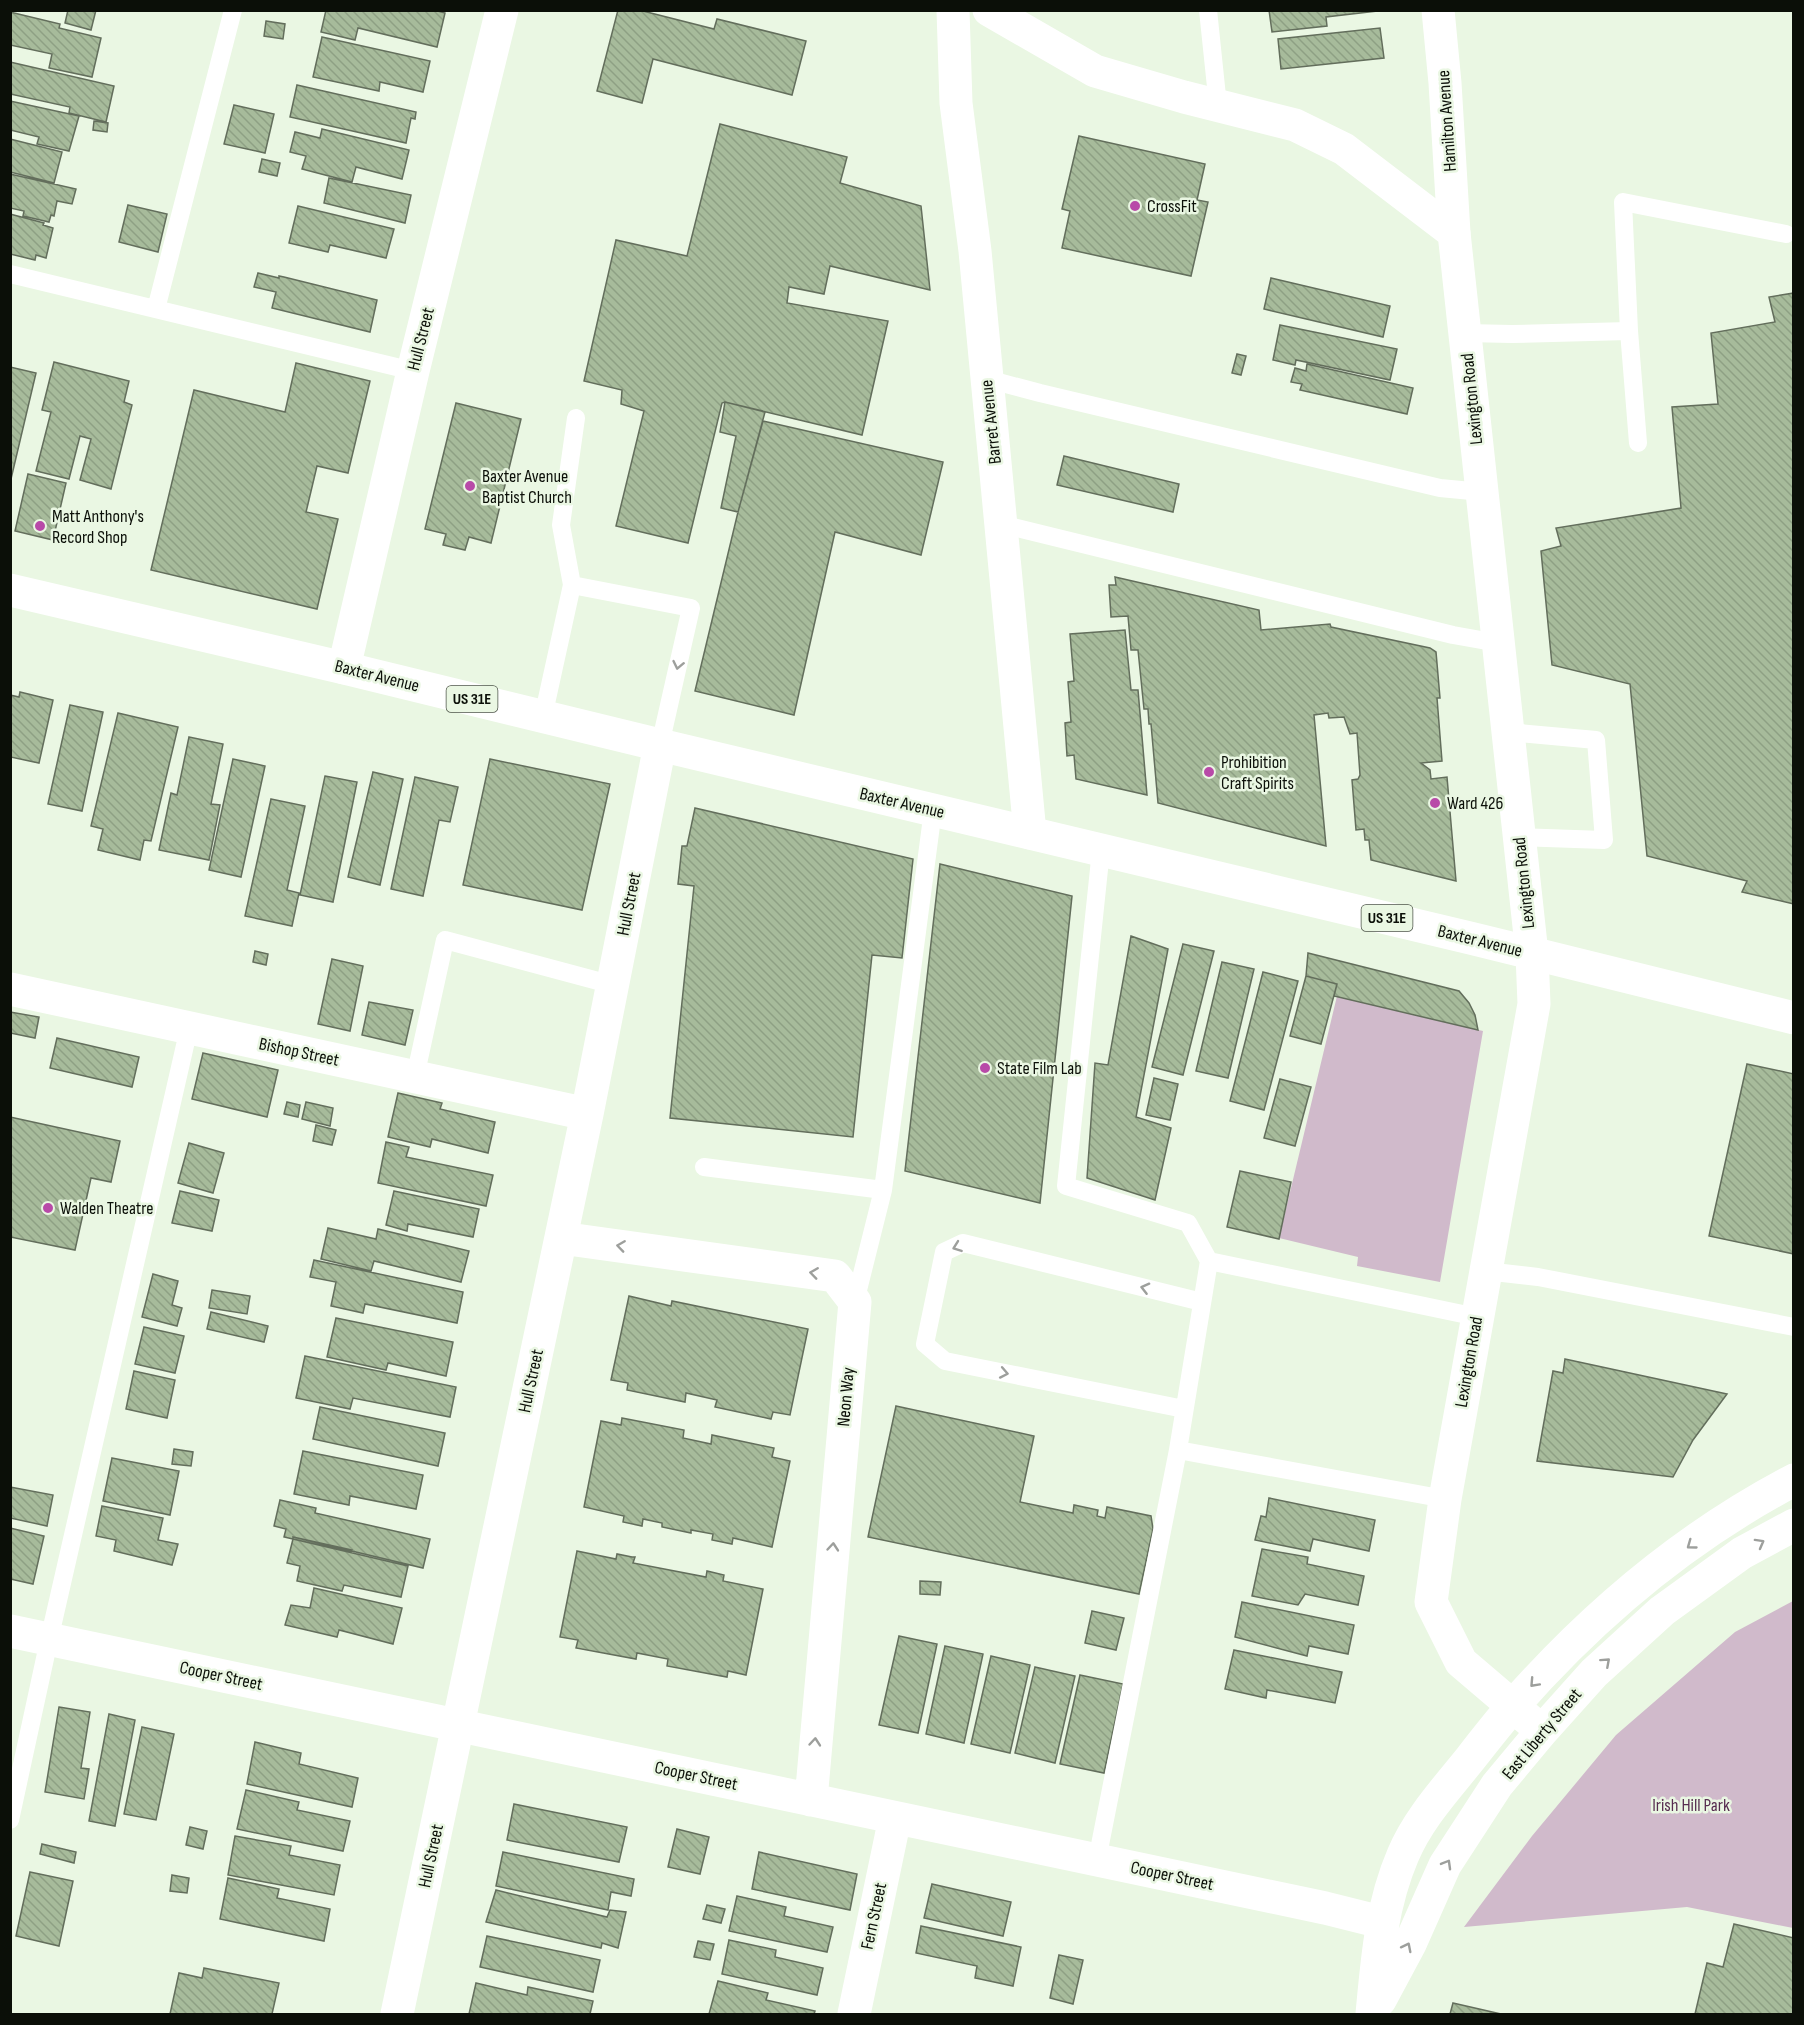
<svg xmlns="http://www.w3.org/2000/svg" width="1804" height="2025" viewBox="0 0 1804 2025" font-family="'Sofia Sans Condensed',sans-serif">
  <style>
    .green { fill: #d0bacb }
    .building { fill: url(#building-back-hatch); stroke: #636e5c; stroke-width: 1.5 }
    .lines { fill: none; stroke-linecap: round; stroke-linejoin: round }
    .service { stroke: #fff; stroke-width: 18 }
    .minor { stroke: #fff; stroke-width: 33 }
    .secondary { stroke: #fff; stroke-width: 33 }
    .primary { stroke: #fff; stroke-width: 33 }
    .oneway { stroke: #9d9f9c }
    .poi-dot { fill: #b84aa8; stroke: #eaf7e3; stroke-width: 2 }
    .labels { text-anchor: middle; dominant-baseline: central; stroke-width: 5; stroke-linejoin: round; paint-order: stroke }
    .shield { fill: #eaf7e3; stroke: #4e554a; stroke-width: 1.5 }
    .shield-label { font-size: 16px; font-weight: bold; fill: #0b0f08 }
    .street-label { font-size: 18px; fill: #0b0f08; stroke: #eaf7e3 }
    .poi-label { font-size: 18px; fill: #0b0f08; stroke: #eaf7e3; text-anchor: start }
    .park-label { font-size: 18px; fill: #572d50; stroke: #eaf7e3 }
  </style>
  <defs>
    <pattern id="building-back-hatch" width="6" height="6" patternUnits="userSpaceOnUse" patternTransform="scale(1.5)"><rect width="6" height="6" fill="#a7bb9b"/><path d="M-1 5l2 2M0 0l6 6M5-1l2 2" fill="none" stroke="#8ea084"/></pattern>
  </defs>
  <rect width="100%" height="100%" fill="#eaf7e3"/>
  <!-- green -->
  <path class="green" d="M1337,996L1483,1031L1440,1282L1357,1266L1358,1257L1279,1238Z
    M1793,1601V1928L1687,1907L1464,1927L1532,1836L1616,1735L1735,1632Z"/>
  <!-- building -->
  <path class="building" d="M68,10H96L91,30L65,23Z
    M326,10H434L445,13L437,47L358,28L355,40L321,32Z
    M618,10H639L714,29L717,19L806,41L792,95L653,59L642,103L597,91Z
    M1269,10H1377V11L1326,17L1327,26L1272,32Z
    M10,12L60,24L59,28L101,38L92,77L49,68L52,54L10,45Z
    M266,21L285,24L283,39L264,36Z
    M1380,28L1384,58L1281,69L1278,39Z
    M322,37L430,61L423,92L380,82L379,91L313,77Z
    M10,62L114,86L106,122L69,113L70,107L10,94Z
    M297,85L416,112L415,119L411,118L406,143L290,117Z
    M10,101L79,116L69,151L37,144L39,137L10,130Z
    M234,105L274,114L265,153L224,144Z
    M94,121L108,123L107,132L93,130Z
    M720,124L847,157L840,183L921,206L930,290L830,266L824,294L789,287L787,303L888,321L862,435L725,402L722,403L688,543L616,526L644,411L621,404L622,390L584,381L616,240L687,256Z
    M322,129L409,150L402,179L356,167L352,182L302,169L306,156L290,152L295,132L320,138Z
    M1079,136L1205,164L1197,200L1208,202L1191,276L1062,248L1070,211L1062,209Z
    M10,139L62,152L54,183L10,172Z
    M262,159L280,163L277,176L259,172Z
    M10,174L76,189L72,204L57,201L54,216L51,215L49,222L23,216L24,211L10,208Z
    M329,178L411,195L405,223L324,203Z
    M128,205L167,214L158,252L119,242Z
    M298,206L394,229L386,258L330,245L328,252L289,243Z
    M10,214L44,223L43,225L53,228L46,258L36,255L35,260L10,254Z
    M258,273L279,278V276L284,277L377,300L370,332L272,308L276,292L254,287Z
    M1271,278L1390,306L1383,337L1264,309Z
    M1794,293V904L1742,892L1747,881L1647,856L1630,684L1552,665L1541,551L1561,546L1556,528L1681,508L1672,407L1718,404L1711,333L1775,322L1769,297Z
    M1280,325L1397,349L1390,380L1296,360L1295,365L1273,360Z
    M1237,354L1246,356L1241,375L1232,373Z
    M54,362L129,381L124,402L132,405L111,489L80,480L91,439L80,436L69,479L36,471L51,412L42,410Z
    M296,363L370,381L348,473L317,466L307,508L306,512L338,519L317,609L151,570L194,390L285,412Z
    M1307,364L1413,388L1407,414L1300,390L1302,384L1291,382L1295,368L1306,371Z
    M10,367L36,373L11,479H10Z
    M725,402L765,412L738,512L721,508L736,436L720,432Z
    M456,403L521,419L491,543L469,537L465,550L443,545L446,534L425,529Z
    M763,421L943,462L921,555L835,532L794,715L695,691L738,512Z
    M1064,456L1179,484L1173,512L1057,485Z
    M28,474L66,483L53,540L15,531Z
    M1115,577L1259,610L1261,630L1330,624L1331,627L1430,648L1436,652L1440,698H1437L1442,761L1421,763L1430,770L1431,779L1447,777L1456,881L1371,860L1369,840H1365L1364,829L1356,830L1352,780L1358,779L1360,775L1357,733L1350,734L1344,717L1329,718L1328,713L1314,715L1326,846L1158,803L1151,724H1149L1148,709H1144L1138,650H1131L1128,616L1111,617L1109,585H1116Z
    M1125,630L1131,690H1138L1147,795L1076,779L1074,755L1067,756L1065,723L1071,722L1068,682L1074,681L1070,634Z
    M20,692L53,700L39,763L11,757L10,760V695L19,697Z
    M70,705L103,712L82,811L48,804Z
    M118,713L178,727L151,841L144,840L140,860L98,850L103,829L91,826Z
    M189,737L223,744L211,804L220,805L209,860L159,850L171,793L177,795Z
    M233,759L265,766L241,877L209,870Z
    M490,759L610,784L582,910L463,885Z
    M373,772L403,779L380,885L348,877Z
    M325,776L357,782L333,902L300,895Z
    M415,777L458,787L450,822L439,820L423,896L391,889Z
    M271,799L305,806L287,890L299,893L292,926L245,916Z
    M695,808L913,859L902,958L872,955L853,1137L670,1118L694,886L678,884L682,846H687Z
    M940,864L1072,896L1040,1203L905,1171Z
    M1131,936L1168,949L1136,1117L1171,1128L1155,1200L1087,1178L1095,1063L1108,1065Z
    M1183,944L1214,951L1183,1075L1152,1067Z
    M255,951L268,954L266,965L253,962Z
    M1308,953L1459,991L1469,1003L1475,1015L1478,1030L1334,996L1337,984L1306,976Z
    M332,959L363,966L350,1031L318,1024Z
    M1222,962L1254,969L1228,1078L1196,1071Z
    M1263,972L1298,981L1264,1110L1230,1101Z
    M1306,976L1337,984L1321,1044L1290,1036Z
    M369,1002L413,1010L405,1045L362,1035Z
    M10,1012L39,1017L35,1038L10,1033Z
    M57,1038L139,1057L132,1087L50,1068Z
    M203,1053L278,1070L267,1117L192,1099Z
    M1747,1064L1794,1074V1254L1709,1236Z
    M1154,1078L1178,1084L1170,1120L1146,1115Z
    M1280,1079L1311,1087L1295,1146L1264,1138Z
    M398,1093L442,1103L440,1109L495,1122L488,1153L432,1139L430,1147L388,1137Z
    M287,1102L300,1105L298,1117L284,1114Z
    M306,1102L333,1108L330,1126L302,1119Z
    M10,1117L120,1141L111,1182L91,1178L75,1250L10,1237Z
    M316,1125L336,1130L332,1145L313,1141Z
    M386,1142L409,1147L406,1157L493,1175L486,1206L378,1183Z
    M189,1143L224,1153L213,1193L178,1183Z
    M1240,1171L1291,1182L1279,1239L1227,1227Z
    M180,1191L219,1200L212,1231L172,1223Z
    M394,1191L479,1209L473,1237L408,1224L407,1231L386,1225Z
    M328,1228L376,1239L378,1229L469,1251L461,1282L374,1261L371,1271L321,1259Z
    M314,1260L463,1292L457,1323L365,1304L363,1313L331,1306L336,1282L310,1277Z
    M153,1274L178,1281L172,1305L182,1308L177,1326L142,1317Z
    M212,1290L250,1296L247,1314L209,1308Z
    M629,1296L671,1306L672,1301L808,1329L790,1415L773,1412L771,1419L715,1407L717,1400L686,1393L685,1402L627,1390L628,1383L611,1380Z
    M211,1312L268,1326L264,1342L207,1329Z
    M336,1318L453,1342L446,1376L388,1363L386,1370L327,1357Z
    M144,1327L184,1336L175,1373L135,1364Z
    M305,1356L456,1387L450,1417L353,1398L350,1409L296,1398Z
    M1565,1359L1727,1394L1693,1440L1673,1477L1537,1461L1553,1371L1563,1373Z
    M134,1371L175,1380L167,1418L126,1409Z
    M896,1406L1034,1436L1020,1502L1073,1513L1074,1505L1098,1510L1097,1516L1105,1518L1107,1507L1151,1516L1153,1529L1139,1594L868,1537Z
    M320,1407L445,1433L438,1466L313,1439Z
    M622,1418L684,1430L683,1438L711,1444L712,1435L774,1448L772,1457L790,1461L772,1547L733,1538L732,1544L712,1540L713,1534L691,1530V1533L662,1527V1523L643,1519L642,1526L623,1522L624,1516L584,1507L601,1421L621,1425Z
    M174,1449L193,1452L191,1466L172,1464Z
    M303,1451L423,1475L416,1509L350,1496L349,1505L294,1494Z
    M112,1458L179,1471L170,1515L103,1501Z
    M10,1487L53,1495L47,1526L10,1518Z
    M1269,1498L1375,1520L1369,1551L1313,1539L1310,1551L1255,1540L1261,1516L1266,1517Z
    M280,1500L316,1508L315,1513L430,1539L423,1568L293,1537V1539L284,1537L286,1529L274,1526Z
    M102,1506L163,1518L158,1540L178,1544L172,1565L114,1551L116,1540L96,1536Z
    M10,1528L44,1536L33,1584L10,1579Z
    M293,1537L352,1550L351,1552L293,1539Z
    M293,1539L408,1566L401,1597L344,1585L342,1591L297,1581L300,1566L287,1563Z
    M1262,1549L1308,1557L1307,1564L1364,1576L1358,1605L1305,1594L1298,1605L1252,1596Z
    M577,1551L616,1559L617,1554L632,1557H635L633,1563L706,1577L707,1571L724,1575L723,1581L763,1589L746,1675L728,1671L727,1677L667,1666L668,1659L637,1653L636,1659L576,1648L578,1640L560,1637Z
    M920,1581L941,1582L940,1595L920,1594Z
    M314,1588L402,1608L393,1644L339,1630L337,1637L285,1625L291,1605L310,1608Z
    M1242,1602L1354,1625L1348,1654L1309,1646L1307,1656L1235,1637Z
    M1092,1611L1124,1618L1116,1650L1085,1643Z
    M899,1636L937,1644L918,1733L879,1725Z
    M945,1646L983,1654L964,1743L926,1734Z
    M1234,1650L1342,1672L1335,1703L1267,1690L1266,1698L1225,1689Z
    M991,1656L1030,1665L1010,1753L971,1744Z
    M1035,1667L1075,1676L1055,1763L1015,1753Z
    M1080,1675L1123,1684L1104,1773L1060,1764Z
    M59,1707L90,1712L81,1768L89,1769L84,1799L45,1792Z
    M109,1714L135,1720L115,1826L89,1821Z
    M142,1727L174,1734L156,1820L124,1814Z
    M255,1742L301,1753L299,1764L358,1778L352,1807L247,1784Z
    M246,1790L299,1802L297,1810L350,1821L343,1851L237,1829Z
    M514,1804L627,1827L619,1862L507,1840Z
    M190,1827L207,1831L203,1849L186,1845Z
    M677,1829L709,1837L700,1874L668,1867Z
    M235,1836L291,1846L289,1855L340,1865L334,1895L228,1875Z
    M42,1844L76,1852L74,1863L40,1854Z
    M503,1852L634,1879L631,1896L611,1892L608,1910L496,1886Z
    M759,1852L857,1874L850,1910L752,1889Z
    M30,1872L73,1881L59,1946L16,1936Z
    M172,1875L189,1878L187,1893L170,1891Z
    M228,1878L279,1889L277,1898L330,1909L324,1941L220,1919Z
    M932,1884L1011,1902L1003,1936L924,1918Z
    M496,1890L607,1917L610,1910L626,1912L618,1948L602,1943L601,1948L486,1922Z
    M737,1896L786,1907L784,1916L833,1927L827,1952L729,1931Z
    M707,1905L725,1909L721,1923L703,1919Z
    M1734,1924L1794,1938V2014H1695L1707,1963L1723,1967Z
    M921,1926L1021,1947L1013,1986L975,1978L977,1966L916,1953Z
    M487,1936L600,1960L593,1992L480,1967Z
    M729,1940L776,1950L775,1957L823,1968L817,1995L722,1974Z
    M698,1941L714,1944L710,1960L694,1957Z
    M1059,1955L1083,1960L1073,2004L1050,1998Z
    M204,1968L279,1983L272,2014H170L179,1973L202,1978Z
    M718,1981L768,1993L766,2000L815,2011L814,2014H709Z
    M476,1983L527,1995L528,1987L593,2001L590,2014H469Z
    M1453,2003L1501,2014H1450Z"/>
  <g class="lines">
    <!-- service -->
    <path class="service" d="M1208,10L1218,106
      M10,274L413,371
      M156,309L233,10
      M1629,331L1623,202L1786,234
      M1465,333L1512,334L1629,331L1638,443
      M987,379L1040,393L1440,488L1482,492
      M576,418L561,525L572,585L691,608L660,745
      M1001,524L1453,635L1498,643
      M543,717L572,585
      M1508,732L1596,740L1604,840L1519,837
      M1101,850L1066,1186L1188,1223L1209,1261
      M415,1077L445,940L613,985
      M704,1167L883,1190
      M1485,1271L1538,1277L1794,1327
      M855,1302L883,1190L933,810
      M1184,1409L945,1361L925,1344L944,1252L963,1243L1202,1302
      M1178,1450L1209,1261L1477,1317
      M10,1820L49,1640L189,1028
      M1097,1860L1178,1450L1445,1499"/>
    <!-- minor -->
    <path class="minor" d="M953,10L956,103L975,251L1030,833
      M1438,10L1445,83L1454,233
      M344,668L413,371L502,10
      M10,989L587,1114
      M561,1238L835,1276L855,1302L811,1800
      M10,1631L1325,1908L1381,1922
      M397,2014L587,1114L660,745
      M854,2014L895,1818"/>
    <!-- secondary -->
    <path class="secondary" d="M989,10L1095,71L1184,97L1295,125L1344,149L1454,233L1532,954L1534,1004L1445,1499L1431,1602L1461,1662L1542,1731
      M1380,2000L1410,1944L1445,1865L1497,1785L1542,1731L1594,1673L1662,1611L1742,1553L1794,1525
      M1372,2014C1377,1960 1381,1906 1403,1855C1418,1819 1446,1789 1470,1759C1484,1741 1498,1723 1513,1706C1592,1616 1687,1536 1794,1480"/>
    <!-- primary -->
    <path class="primary" d="M10,590L344,668L660,745L1470,938L1794,1018"/>
  </g>
  <!-- one-way arrows -->
  <defs><path id="oneway-chevron" d="M-2-3.5L2.5 0L-2 3.5" fill="none" stroke-width="1.6" stroke-linecap="round" stroke-linejoin="round" transform="scale(1.5)"/></defs>
  <g class="oneway">
    <use href="#oneway-chevron" transform="translate(678 665) rotate(102)"/>
    <use href="#oneway-chevron" transform="translate(621 1246) rotate(-172)"/>
    <use href="#oneway-chevron" transform="translate(957 1247) rotate(160)"/>
    <use href="#oneway-chevron" transform="translate(814 1273) rotate(-172)"/>
    <use href="#oneway-chevron" transform="translate(1145 1288) rotate(-166)"/>
    <use href="#oneway-chevron" transform="translate(1004 1373) rotate(11)"/>
    <use href="#oneway-chevron" transform="translate(1760 1543) rotate(-29)"/>
    <use href="#oneway-chevron" transform="translate(1691 1545) rotate(144)"/>
    <use href="#oneway-chevron" transform="translate(833 1547) rotate(-85)"/>
    <use href="#oneway-chevron" transform="translate(1606 1662) rotate(-42)"/>
    <use href="#oneway-chevron" transform="translate(1534 1683) rotate(133)"/>
    <use href="#oneway-chevron" transform="translate(815 1742) rotate(-85)"/>
    <use href="#oneway-chevron" transform="translate(1447 1864) rotate(-60)"/>
    <use href="#oneway-chevron" transform="translate(1407 1947) rotate(-63)"/>
  </g>
  <!-- markers -->
  <g class="poi-dot">
    <circle cx="1135" cy="206" r="6"/>
    <circle cx="470" cy="486" r="6"/>
    <circle cx="40" cy="526" r="6"/>
    <circle cx="1209" cy="772" r="6"/>
    <circle cx="1435" cy="803" r="6"/>
    <circle cx="985" cy="1068" r="6"/>
    <circle cx="48" cy="1208" r="6"/>
  </g>
  <g class="labels">
    <!-- shield labels -->
    <g class="shield">
      <rect x="446.5" y="686" width="51" height="26" rx="4.5"/>
      <rect x="1361.5" y="905" width="51" height="26" rx="4.5"/>
    </g>
    <g class="shield-label">
      <text x="472" y="699">US 31E</text>
      <text x="1387" y="918">US 31E</text>
    </g>
    <!-- street labels -->
    <g class="street-label">
      <text transform="translate(1447 121) rotate(-94)">Hamilton Avenue</text>
      <text transform="translate(421 339) rotate(-76)">Hull Street</text>
      <text transform="translate(1472 399) rotate(-96)">Lexington Road</text>
      <text transform="translate(991 422) rotate(-96)">Barret Avenue</text>
      <text transform="translate(377 676) rotate(14)">Baxter Avenue</text>
      <text transform="translate(902 803) rotate(13)">Baxter Avenue</text>
      <text transform="translate(1524 883) rotate(-96)">Lexington Road</text>
      <text transform="translate(629 904) rotate(-79)">Hull Street</text>
      <text transform="translate(1480 941) rotate(14)">Baxter Avenue</text>
      <text transform="translate(299 1052) rotate(12)">Bishop Street</text>
      <text transform="translate(1469 1362) rotate(-80)">Lexington Road</text>
      <text transform="translate(531 1381) rotate(-78)">Hull Street</text>
      <text transform="translate(846 1397) rotate(-85)">Neon Way</text>
      <text transform="translate(221 1676) rotate(12)">Cooper Street</text>
      <text transform="translate(1542 1734) rotate(-50)">East Liberty Street</text>
      <text transform="translate(696 1776) rotate(12)">Cooper Street</text>
      <text transform="translate(431 1856) rotate(-78)">Hull Street</text>
      <text transform="translate(1172 1876) rotate(12)">Cooper Street</text>
      <text transform="translate(874 1916) rotate(-78)">Fern Street</text>
    </g>
    <!-- poi labels -->
    <g class="poi-label">
      <text x="1147" y="206">CrossFit</text>
      <text x="482" y="476">Baxter Avenue<tspan x="482" dy="21">Baptist Church</tspan></text>
      <text x="52" y="516">Matt Anthony's<tspan x="52" dy="21">Record Shop</tspan></text>
      <text x="1221" y="762">Prohibition<tspan x="1221" dy="21">Craft Spirits</tspan></text>
      <text x="1447" y="803">Ward 426</text>
      <text x="997" y="1068">State Film Lab</text>
      <text x="60" y="1208">Walden Theatre</text>
    </g>
    <!-- park labels -->
    <g class="park-label">
      <text x="1691" y="1805">Irish Hill Park</text>
    </g>
  </g>
  <!-- border -->
  <rect width="1804" height="2025" fill="none" stroke="#0b0f08" stroke-width="24"/>
</svg>
